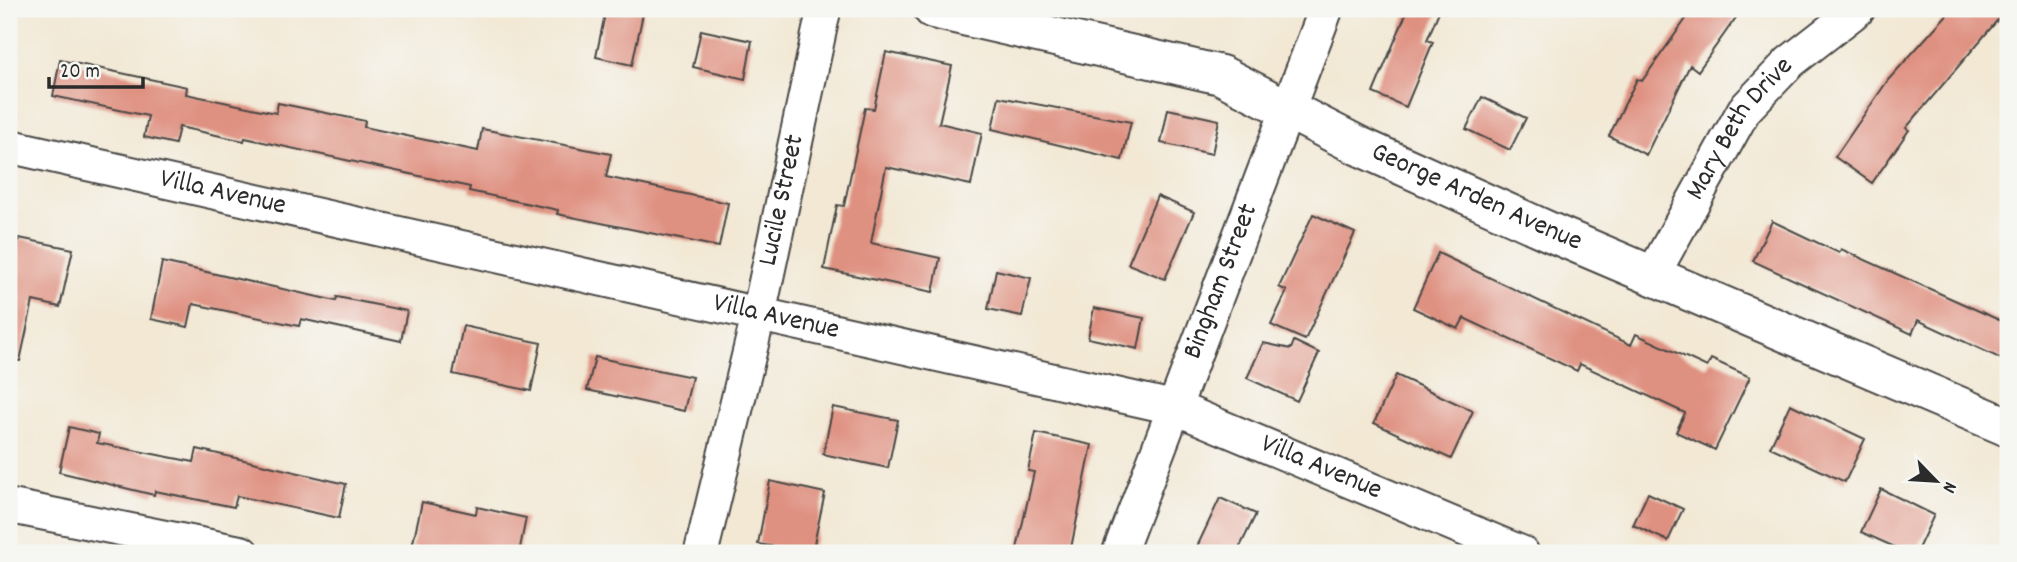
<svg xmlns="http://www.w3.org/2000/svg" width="2017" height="562" viewBox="0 0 2017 562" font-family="Dekko,sans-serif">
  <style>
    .building { fill: #df9181 }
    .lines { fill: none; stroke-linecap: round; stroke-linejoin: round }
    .minor-casing { stroke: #494744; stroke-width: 37 }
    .tertiary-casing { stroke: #494744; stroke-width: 42 }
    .minor { stroke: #fff; stroke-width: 33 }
    .tertiary { stroke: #fff; stroke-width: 38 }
    .labels { text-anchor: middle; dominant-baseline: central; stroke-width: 5; stroke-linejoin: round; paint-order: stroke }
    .street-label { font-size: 28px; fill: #2b2b2b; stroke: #f6f6f2 }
  </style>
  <rect width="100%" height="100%" fill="#f6f6f2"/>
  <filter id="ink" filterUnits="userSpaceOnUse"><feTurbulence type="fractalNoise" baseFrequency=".0143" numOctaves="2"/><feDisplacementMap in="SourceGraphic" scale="14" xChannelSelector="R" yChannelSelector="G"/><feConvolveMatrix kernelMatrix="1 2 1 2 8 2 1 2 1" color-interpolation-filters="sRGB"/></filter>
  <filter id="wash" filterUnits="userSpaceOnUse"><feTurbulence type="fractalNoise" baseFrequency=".00686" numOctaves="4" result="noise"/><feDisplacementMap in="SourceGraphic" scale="28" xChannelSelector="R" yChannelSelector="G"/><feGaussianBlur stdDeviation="1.57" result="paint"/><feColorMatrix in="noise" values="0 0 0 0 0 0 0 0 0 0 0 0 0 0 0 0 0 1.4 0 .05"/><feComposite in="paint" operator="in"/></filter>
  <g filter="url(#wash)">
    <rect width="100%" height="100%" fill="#f2e8d4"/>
    <g id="blocks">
      <!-- building -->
      <path class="building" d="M606,9H644L632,65L596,57Z
        M1408,9H1440L1427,40L1433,42L1406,107L1373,93Z
        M1693,9H1742L1698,71L1690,65L1646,155L1609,136L1637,79L1642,81Z
        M1952,9H2007L1906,128L1909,130L1872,183L1835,157L1888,80Z
        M701,30L752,41L745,79L693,67Z
        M886,52L952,66L939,123L982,133L971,185L886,167L871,243L940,258L933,292L824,269L837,205L844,206L865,108L874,109Z
        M60,60L187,87L186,94L276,113L278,103L365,121L364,127L478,151L482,129L611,154L606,177L728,203L719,247L557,214L558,210L469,191L470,187L245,138L244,141L179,127L175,144L144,137L148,116L53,96Z
        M999,97L1131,122L1122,160L992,129Z
        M1482,97L1526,118L1510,150L1466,129Z
        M1168,109L1219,120L1212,154L1161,143Z
        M1157,196L1194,212L1165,279L1128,264Z
        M1313,214L1355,233L1305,340L1271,325L1287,291L1279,287Z
        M1772,221L1839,253L1841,249L2008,324V362L1918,320L1912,334L1753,261Z
        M19,238L73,249L60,307L33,301L20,361L9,360V288Z
        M1438,253L1631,345L1636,334L1707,367L1711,359L1750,377L1715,450L1676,432L1685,413L1580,364L1577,371L1464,318L1458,329L1413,308Z
        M162,262L336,301L337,297L407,311L401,341L301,319L299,326L193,304L188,327L151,319Z
        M996,270L1031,278L1022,316L988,309Z
        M1094,308L1144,318L1138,349L1088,338Z
        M463,326L541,343L531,391L453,374Z
        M1294,341L1319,353L1297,401L1247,378L1263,343L1291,349Z
        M595,357L692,377L684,411L587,390Z
        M1396,375L1473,411L1451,459L1374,423Z
        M1790,404L1865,439L1845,482L1770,447Z
        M833,407L898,420L888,468L823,454Z
        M69,427L99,434L97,443L194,462L197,449L346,484L339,518L237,496L234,507L155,491L154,495L59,472Z
        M1036,433L1092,445L1070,553H1016L1034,472L1028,471Z
        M770,481L825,493L812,553L758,544Z
        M1881,489L1934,515L1916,553H1908L1861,532Z
        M1648,493L1683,509L1668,541L1633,525Z
        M1220,498L1256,514L1237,553H1194Z
        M422,502L476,514L477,507L526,518L519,553H477L455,549L454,553H444L412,547Z"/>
    </g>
  </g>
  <g filter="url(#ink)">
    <use href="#blocks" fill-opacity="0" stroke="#494744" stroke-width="2"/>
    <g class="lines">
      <defs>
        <g id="minor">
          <path id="s1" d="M9,146L1176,408L1522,553"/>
          <path id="s2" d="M1652,276L1744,110L1790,62L1858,9"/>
          <path d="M9,506L242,553"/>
          <path id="s3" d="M701,553L759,313L824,9"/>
          <path id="s4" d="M1119,553L1326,9"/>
        </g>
        <g id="tertiary">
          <path id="s5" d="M933,9L1221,75L1359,146L1550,232L2008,427"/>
        </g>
      </defs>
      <!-- minor casing -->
      <use href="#minor" class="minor-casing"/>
      <!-- tertiary casing -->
      <use href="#tertiary" class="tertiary-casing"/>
      <!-- minor -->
      <use href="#minor" class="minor"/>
      <!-- tertiary -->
      <use href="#tertiary" class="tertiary"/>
    </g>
  </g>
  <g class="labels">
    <!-- street labels -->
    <g class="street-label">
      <text stroke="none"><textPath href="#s2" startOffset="172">Mary Beth Drive</textPath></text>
      <text stroke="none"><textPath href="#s1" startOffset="219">Villa Avenue</textPath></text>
      <text stroke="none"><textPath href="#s5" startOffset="579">George Arden Avenue</textPath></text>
      <text stroke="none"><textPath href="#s3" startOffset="362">Lucile Street</textPath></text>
      <text stroke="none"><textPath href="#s4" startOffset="290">Bingham Street</textPath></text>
      <text stroke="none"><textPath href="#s1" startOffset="786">Villa Avenue</textPath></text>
      <text stroke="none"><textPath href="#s1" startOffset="1353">Villa Avenue</textPath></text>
    </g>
  </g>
  <!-- margin -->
  <rect width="2017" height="562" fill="none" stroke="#f6f6f2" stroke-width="35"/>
  <!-- north arrow -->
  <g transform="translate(1936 481) rotate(115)" stroke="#f6f6f2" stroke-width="5" paint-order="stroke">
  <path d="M0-5L12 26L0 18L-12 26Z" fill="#2b2b2b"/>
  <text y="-10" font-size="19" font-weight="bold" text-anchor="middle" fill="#2b2b2b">N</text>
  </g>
  <!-- scale -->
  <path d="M49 77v10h94v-10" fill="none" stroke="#2b2b2b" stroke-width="3.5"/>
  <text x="60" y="77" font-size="21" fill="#2b2b2b" stroke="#f6f6f2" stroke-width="5" paint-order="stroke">20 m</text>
</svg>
